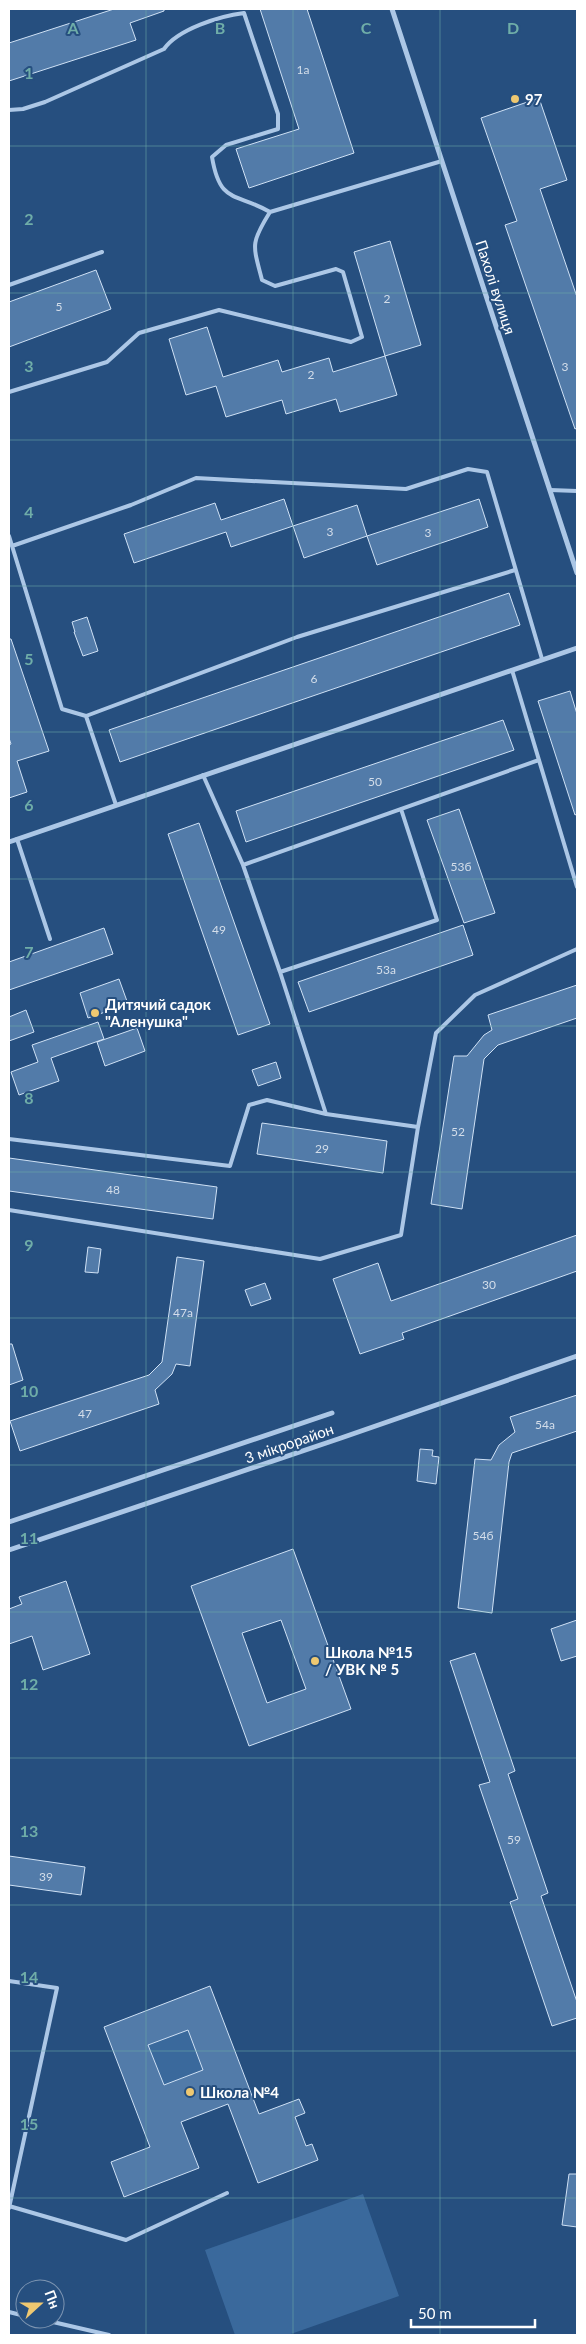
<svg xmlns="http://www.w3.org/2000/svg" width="586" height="2344" viewBox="0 0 586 2344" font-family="Lato,sans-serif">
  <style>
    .green { fill: #3a699c }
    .building { fill: #527ba9; stroke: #cfe1f5; fill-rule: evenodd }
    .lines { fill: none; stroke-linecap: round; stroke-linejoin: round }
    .service { stroke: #acc7e6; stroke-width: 4 }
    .minor { stroke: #acc7e6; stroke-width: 5 }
    .grid { fill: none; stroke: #6fada8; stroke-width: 1; stroke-opacity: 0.55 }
    .poi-dot { fill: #eec871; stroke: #264f7f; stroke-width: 2 }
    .labels { text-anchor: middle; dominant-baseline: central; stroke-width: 4; stroke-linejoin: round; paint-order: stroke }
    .number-label { font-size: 12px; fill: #d4deea }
    .poi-label { font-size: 15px; font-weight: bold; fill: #fff; stroke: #264f7f; text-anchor: start }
    .street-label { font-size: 15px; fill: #fff; stroke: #264f7f }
    .grid-label { font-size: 16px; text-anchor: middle; font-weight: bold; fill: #6fada8; stroke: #264f7f; stroke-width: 4; stroke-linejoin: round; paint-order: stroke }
  </style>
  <rect width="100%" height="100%" fill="#264f7f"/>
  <!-- green -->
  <path class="green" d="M188,2030L203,2070L164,2085L148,2045Z
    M363,2194L399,2296L288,2335H235L205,2250Z"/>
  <!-- building -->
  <path class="building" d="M114,9H164V11L130,23L136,40L9,81V43Z
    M260,9H307L354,153L249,188L236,149L299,129Z
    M539,98L567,180L540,189L577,297V428L575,429L505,225L517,221L481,118Z
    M390,241L421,345L385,356L354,252Z
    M96,270L111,309L9,347V302Z
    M207,327L223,377L278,360L282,372L329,358L333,372L385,356L397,395L340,412L336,399L286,414L282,400L226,417L216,386L186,395L169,339Z
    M284,499L293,526L231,547L226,532L134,563L124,534L215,503L221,520Z
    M479,499L488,527L377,565L367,536Z
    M357,505L367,536L304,558L293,526Z
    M509,593L520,625L120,762L109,730Z
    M87,617L98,651L83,656L74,632H75L72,622Z
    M9,639H11L49,751L17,761L27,792L9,798V745L11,744L9,738Z
    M570,691L577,714V814L575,815L538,701Z
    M503,720L514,750L246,842L236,811Z
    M459,809L495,913L464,923L427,820Z
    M199,823L270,1024L238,1035L168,834Z
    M463,925L473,955L309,1012L298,982Z
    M104,928L113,954L9,990V962Z
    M119,979L128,1004L88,1018L80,993Z
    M577,985V1018L498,1045L484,1059L462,1209L431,1204L454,1056H467L484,1035L492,1030L488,1015Z
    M26,1010L34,1032L9,1041V1017Z
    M98,1022L104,1039L51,1058L59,1081L19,1095L11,1072L38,1062L32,1045Z
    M137,1028L145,1051L105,1066L97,1042Z
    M276,1062L281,1078L258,1086L252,1070Z
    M262,1123L387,1141L383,1173L257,1154Z
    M9,1158L217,1187L213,1219L9,1191Z
    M577,1235V1271L402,1333L404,1339L360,1354L333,1279L378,1263L391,1301Z
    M88,1247L101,1249L98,1273L85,1272Z
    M177,1257L204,1261L190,1366L176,1364L172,1374L155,1390L159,1404L20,1451L10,1421L149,1375L162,1362Z
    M265,1283L271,1299L251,1306L245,1290Z
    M9,1344H12L23,1380L9,1385Z
    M577,1395V1431L512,1453L509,1462L492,1613L458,1608L475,1459L491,1460L499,1445L515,1432L510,1417Z
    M420,1449L433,1450L432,1456L439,1457L436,1484L417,1481Z
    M293,1549L351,1709L249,1746L191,1586ZM281,1620L306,1689L267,1703L242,1633Z
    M66,1581L90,1654L43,1670L32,1636L9,1644V1609L22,1604L19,1597Z
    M577,1620V1656L561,1661L551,1629Z
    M475,1653L515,1771L508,1774L548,1893L541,1896L577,2002V2018L552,2026L510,1902L518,1899L479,1785L490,1782L450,1661Z
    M9,1856L85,1867L81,1895L9,1885Z
    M210,1986L259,2114L299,2099L305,2113L295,2117L306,2146L312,2144L318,2160L258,2183L228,2104L181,2122L199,2168L124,2197L111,2162L150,2147L104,2027ZM188,2030L203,2070L164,2085L148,2045Z
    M569,2174H577V2227L562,2225Z"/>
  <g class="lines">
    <!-- service -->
    <path class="service" d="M9,110L23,109L45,102L164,49C178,29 220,16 244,13L278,114V129L226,145L212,157C220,205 236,192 270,212
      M9,285L102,252
      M9,392L107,362L139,333L219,310L351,342L362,337L343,272L336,269L275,286L262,280C253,245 250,244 270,212L442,161
      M550,490L577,491
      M9,536L62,709L86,716L116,805
      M12,546L131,505L196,478L406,489L468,469L487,472L542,659
      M512,670L577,887
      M86,716L297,637L515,570
      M203,775L243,865
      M401,809L437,920L280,972L243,865L539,760
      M17,839L50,939
      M280,972L326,1114
      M9,1139L230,1166L249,1105L267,1100L326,1114L418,1127
      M9,1210L320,1259L401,1235L418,1127L436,1033L475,995L577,949
      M9,1981L57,1988L9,2208
      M9,2206L126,2240L227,2193
      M9,2312L25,2316
      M40,2319L109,2335"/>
    <!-- minor -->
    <path class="minor" d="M392,9L577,573
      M9,842L577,648
      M9,1522L332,1413
      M9,1550L341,1438L577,1356"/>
  </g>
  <!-- grid -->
  <path class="grid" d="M146,9V2335M293,9V2335M440,9V2335M9,146H577M9,293H577M9,440H577M9,586H577M9,732H577M9,879H577M9,1026H577M9,1172H577M9,1318H577M9,1465H577M9,1612H577M9,1758H577M9,1905H577M9,2051H577M9,2198H577"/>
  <!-- markers -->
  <g class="poi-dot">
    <circle cx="515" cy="99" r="5"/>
    <circle cx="95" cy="1013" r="5"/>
    <circle cx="315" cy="1661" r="5"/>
    <circle cx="190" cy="2092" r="5"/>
  </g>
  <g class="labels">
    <!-- number labels -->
    <g class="number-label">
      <text x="303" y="69">1а</text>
      <text x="387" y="298">2</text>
      <text x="59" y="306">5</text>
      <text x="565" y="366">3</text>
      <text x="311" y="374">2</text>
      <text x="330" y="531">3</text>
      <text x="428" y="532">3</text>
      <text x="314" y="678">6</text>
      <text x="375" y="781">50</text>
      <text x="461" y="866">53б</text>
      <text x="219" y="929">49</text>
      <text x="386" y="969">53а</text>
      <text x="458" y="1131">52</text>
      <text x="322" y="1148">29</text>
      <text x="113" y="1189">48</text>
      <text x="489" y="1284">30</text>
      <text x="183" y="1312">47а</text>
      <text x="85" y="1413">47</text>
      <text x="545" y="1424">54а</text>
      <text x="483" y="1535">54б</text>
      <text x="514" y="1839">59</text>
      <text x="46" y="1876">39</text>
    </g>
    <!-- poi labels -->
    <g class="poi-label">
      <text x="525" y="99">97</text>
      <text x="105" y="1004">Дитячий садок<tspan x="105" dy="17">"Аленушка"</tspan></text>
      <text x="325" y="1652">Школа №15<tspan x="325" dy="17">/ УВК № 5</tspan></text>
      <text x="200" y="2092">Школа №4</text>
    </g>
    <!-- street labels -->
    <g class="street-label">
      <text transform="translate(496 287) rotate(72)">Пахолі вулиця</text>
      <text transform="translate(289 1443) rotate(-19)">3 мікрорайон</text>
    </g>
  </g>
  <g class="grid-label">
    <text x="73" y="34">A</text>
    <text x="220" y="34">B</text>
    <text x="366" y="34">C</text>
    <text x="513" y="34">D</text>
    <text x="29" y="79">1</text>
    <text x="29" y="225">2</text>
    <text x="29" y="372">3</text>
    <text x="29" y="518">4</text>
    <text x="29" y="665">5</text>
    <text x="29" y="811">6</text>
    <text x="29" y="958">7</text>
    <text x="29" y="1104">8</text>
    <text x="29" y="1251">9</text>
    <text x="29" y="1397">10</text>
    <text x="29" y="1544">11</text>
    <text x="29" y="1690">12</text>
    <text x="29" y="1837">13</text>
    <text x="29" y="1983">14</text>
    <text x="29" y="2130">15</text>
  </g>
  <!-- border -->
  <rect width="586" height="2344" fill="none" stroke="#ffffff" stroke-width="20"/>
  <!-- north arrow -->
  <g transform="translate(40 2304) rotate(69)"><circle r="24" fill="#264f7f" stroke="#7d95b2"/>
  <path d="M0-4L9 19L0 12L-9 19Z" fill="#eec871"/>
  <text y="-8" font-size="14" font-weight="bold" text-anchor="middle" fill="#ffffff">Пн</text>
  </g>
  <!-- scale -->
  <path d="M411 2319v8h124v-8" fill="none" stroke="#ffffff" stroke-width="2.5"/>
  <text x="418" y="2319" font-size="15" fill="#ffffff" stroke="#264f7f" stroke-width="4" paint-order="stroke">50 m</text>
</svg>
